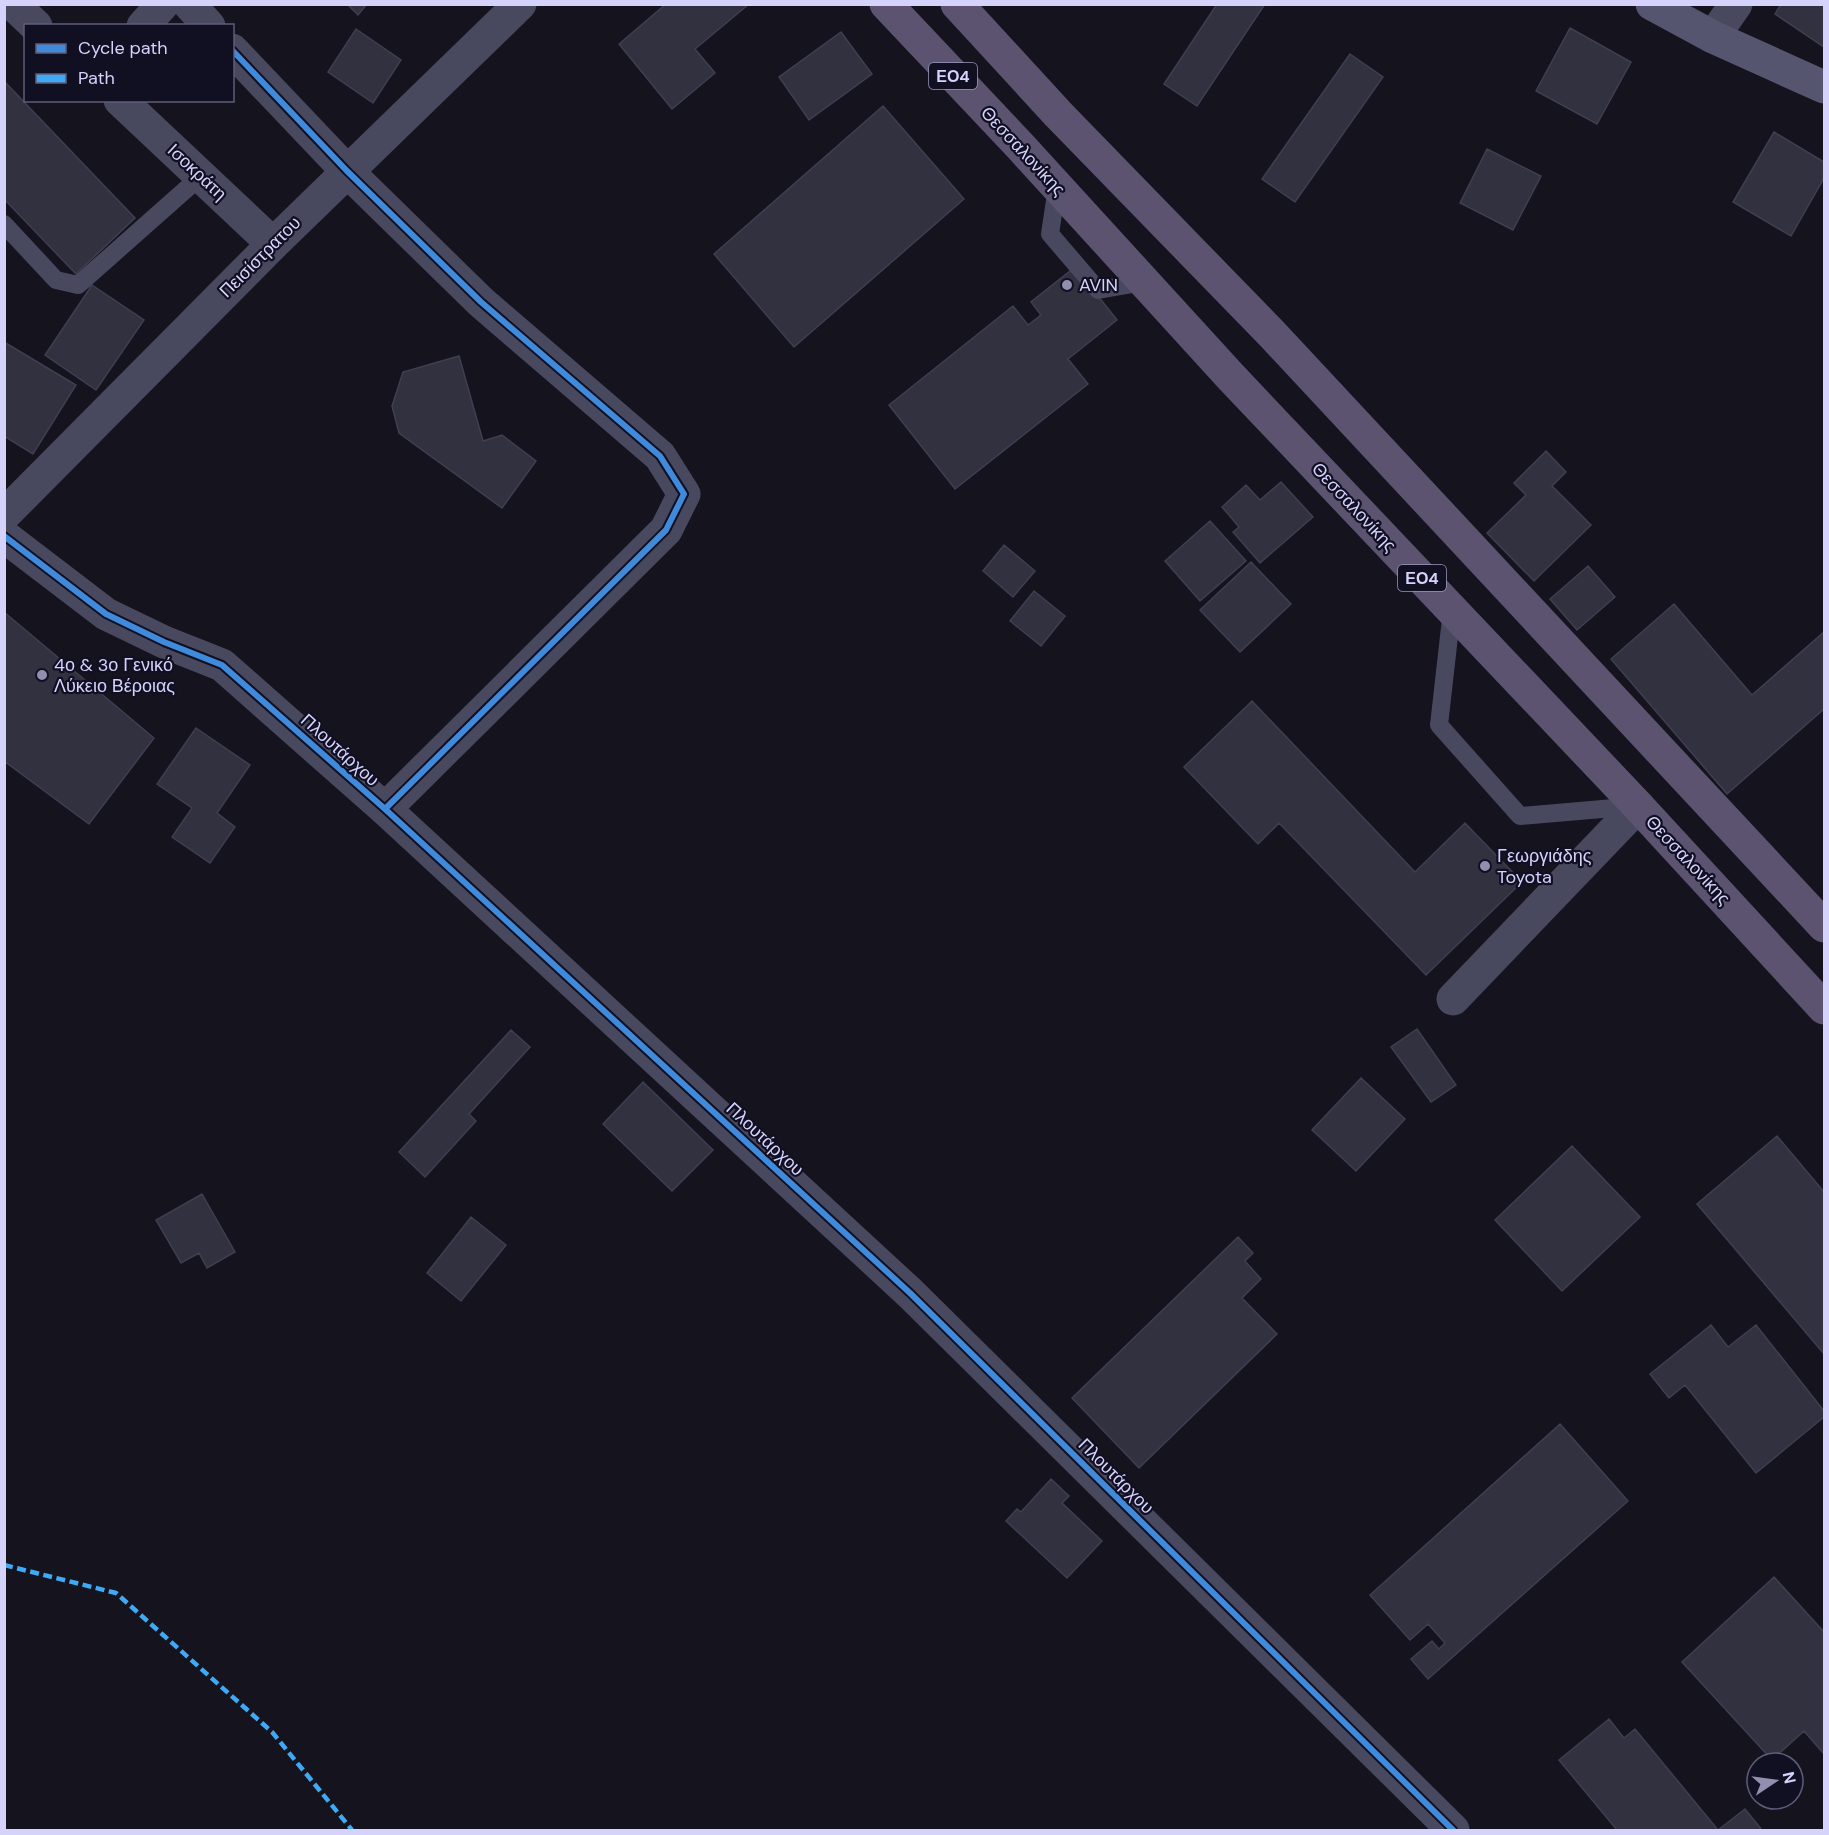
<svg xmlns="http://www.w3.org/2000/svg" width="1829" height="1835" viewBox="0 0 1829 1835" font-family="'DM Sans',sans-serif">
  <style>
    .building { fill: #323140; stroke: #403e51; stroke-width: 1.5 }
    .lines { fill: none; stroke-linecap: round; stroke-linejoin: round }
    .lane { stroke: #48495e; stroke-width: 18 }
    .street { stroke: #48495e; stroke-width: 33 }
    .secondary { stroke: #555570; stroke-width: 33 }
    .primary { stroke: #5b536f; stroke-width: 33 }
    .quiet { stroke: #3fa9f5; stroke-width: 4.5; stroke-dasharray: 9 4.5; stroke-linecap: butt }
    .cycleway-casing { stroke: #110f22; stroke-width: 10 }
    .cycleway { stroke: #408adc; stroke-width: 6 }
    .poi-dot { fill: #918fae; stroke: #110f22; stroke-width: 2 }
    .labels { text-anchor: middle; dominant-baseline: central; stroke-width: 4.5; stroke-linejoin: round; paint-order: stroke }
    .shield { fill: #110f22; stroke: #9a98bb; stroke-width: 1.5 }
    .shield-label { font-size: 16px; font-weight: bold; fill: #d5d2fc }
    .street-label { font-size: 18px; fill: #d5d2fc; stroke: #110f22 }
    .poi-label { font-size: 18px; fill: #d5d2fc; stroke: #110f22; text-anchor: start }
  </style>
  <rect width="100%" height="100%" fill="#14131e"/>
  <!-- building -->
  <path class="building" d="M347,4H367L358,15Z
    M666,4H749L695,49L715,73L672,109L619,44Z
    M1217,4H1265L1197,106L1164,84Z
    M1781,4H1824V47L1775,14Z
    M1570,28L1631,62L1597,124L1536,91Z
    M356,29L401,60L373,103L328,72Z
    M841,32L872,74L809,120L779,77Z
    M1350,54L1383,77L1295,202L1262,179Z
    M4,81L135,218L76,274L4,199Z
    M883,106L964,199L794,347L714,254Z
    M1774,132L1824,162V178L1791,236L1733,202Z
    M1487,149L1541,176L1513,230L1460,203Z
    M1075,267L1117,320L1068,359L1088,384L955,489L889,405L1013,306L1028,325L1041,315L1031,302Z
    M92,285L144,320L96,390L45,355Z
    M4,342L76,385L33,454L4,436Z
    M459,356L483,441L502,435L536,461L502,508L399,433L392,406L403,372Z
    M1546,451L1566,472L1552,486L1591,525L1534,581L1487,533L1526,495L1514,483Z
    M1281,482L1313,517L1260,563L1233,532L1239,527L1222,507L1246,485L1260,500Z
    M1210,521L1246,561L1200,601L1165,561Z
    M1004,545L1035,571L1013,597L983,571Z
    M1251,562L1291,604L1240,652L1200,610Z
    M1588,566L1615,597L1577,630L1550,599Z
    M1034,591L1065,616L1041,646L1010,621Z
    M1674,604L1752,695L1824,632V709L1727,794L1611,659Z
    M4,612L154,738L89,824L4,761Z
    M1252,701L1415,872L1465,823L1522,882L1426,975L1279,823L1258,844L1184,767Z
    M196,728L250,765L217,813L235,827L210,863L172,837L192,808L157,784Z
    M1417,1029L1456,1085L1431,1102L1391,1047Z
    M511,1030L530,1047L469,1114L476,1121L425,1177L399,1152Z
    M1361,1078L1405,1119L1356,1171L1312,1130Z
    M643,1082L713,1150L672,1191L603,1124Z
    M1777,1136L1824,1192V1354L1697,1204Z
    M1572,1146L1640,1217L1562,1291L1495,1220Z
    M202,1194L235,1252L207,1268L199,1253L181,1263L156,1220Z
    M471,1217L506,1245L461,1301L427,1273Z
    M1238,1237L1253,1253L1245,1261L1261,1279L1242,1298L1277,1334L1139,1468L1072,1398Z
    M1711,1325L1728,1347L1756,1325L1824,1411V1417L1756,1473L1685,1385L1669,1398L1650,1374Z
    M1560,1424L1628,1501L1428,1679L1411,1659L1432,1641L1439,1649L1445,1643L1428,1624L1410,1640L1370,1595Z
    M1051,1479L1069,1496L1062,1503L1102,1541L1067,1578L1006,1521L1017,1509L1021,1512Z
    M1774,1577L1824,1632V1754L1804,1731L1772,1760L1682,1662Z
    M1609,1719L1624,1738L1635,1729L1718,1830L1745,1809L1762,1830H1617L1559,1760Z"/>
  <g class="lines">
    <!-- lane -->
    <path class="lane" d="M1057,187L1050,234L1098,290L1144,282
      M4,224L56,280L78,285L201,176
      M1452,610L1439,725L1520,816L1637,806"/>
    <!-- street -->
    <path class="street" d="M13,4L36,26
      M189,4L209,26
      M143,26L163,4
      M1713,37L1736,4
      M232,50L347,171L481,302L660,456L684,494L666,530L385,809
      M120,100L273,244
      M4,515L273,244L520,4
      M4,536L106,614L164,642L222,665L385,809L910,1293L1453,1830
      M1453,999L1638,806"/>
    <!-- secondary -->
    <path class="secondary" d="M1652,4L1713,37L1824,87"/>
    <!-- primary -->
    <path class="primary" d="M886,4L1021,147L1231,377L1638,806L1824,1008
      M957,4L1058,114L1272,334L1824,926"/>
    <!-- quiet -->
    <path class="quiet" d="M4,1565L116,1593L272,1732L352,1830"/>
    <defs>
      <path id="cycleway" d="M232,50L347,171L481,302L660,456L684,494L666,530L385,809
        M4,536L106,614L164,642L222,665L385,809L910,1293L1453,1830"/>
    </defs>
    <!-- cycleway casing -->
    <use href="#cycleway" class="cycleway-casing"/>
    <!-- cycleway -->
    <use href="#cycleway" class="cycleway"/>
  </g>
  <!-- markers -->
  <g class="poi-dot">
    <circle cx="1067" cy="285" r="6"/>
    <circle cx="42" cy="675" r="6"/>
    <circle cx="1485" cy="866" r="6"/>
  </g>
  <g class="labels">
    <!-- shield labels -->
    <g class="shield">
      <rect x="929" y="63" width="48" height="26" rx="4.5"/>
      <rect x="1398" y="565" width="48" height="26" rx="4.5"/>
    </g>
    <g class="shield-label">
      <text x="953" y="76">ΕΟ4</text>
      <text x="1422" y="578">ΕΟ4</text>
    </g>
    <!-- street labels -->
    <g class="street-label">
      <text transform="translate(1023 151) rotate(47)">Θεσσαλονίκης</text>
      <text transform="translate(197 172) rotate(43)">Ισοκράτη</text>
      <text transform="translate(260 257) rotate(-45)">Πεισίστρατου</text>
      <text transform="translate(1354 507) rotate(47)">Θεσσαλονίκης</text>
      <text transform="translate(340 750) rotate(42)">Πλουτάρχου</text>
      <text transform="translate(1688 860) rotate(47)">Θεσσαλονίκης</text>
      <text transform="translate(765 1139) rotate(43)">Πλουτάρχου</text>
      <text transform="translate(1116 1476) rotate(45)">Πλουτάρχου</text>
    </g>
    <!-- poi labels -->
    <g class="poi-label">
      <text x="1079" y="285">AVIN</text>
      <text x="54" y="665">4ο &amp; 3ο Γενικό<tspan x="54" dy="21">Λύκειο Βέροιας</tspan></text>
      <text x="1497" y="856">Γεωργιάδης<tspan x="1497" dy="21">Toyota</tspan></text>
    </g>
  </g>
  <!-- border -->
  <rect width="1829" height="1835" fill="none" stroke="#d5d2fc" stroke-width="12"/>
  <!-- legend -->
  <rect x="24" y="24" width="210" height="78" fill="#110f22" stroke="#5f5d79" stroke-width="1.5"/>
  <rect x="36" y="44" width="30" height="9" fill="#408adc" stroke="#5f5d79" stroke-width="1.5"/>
  <text x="78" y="54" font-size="18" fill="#d5d2fc">Cycle path</text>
  <rect x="36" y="74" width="30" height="9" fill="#3fa9f5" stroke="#5f5d79" stroke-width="1.5"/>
  <text x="78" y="84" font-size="18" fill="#d5d2fc">Path</text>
  <!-- north arrow -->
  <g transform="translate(1775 1781) rotate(77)"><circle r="28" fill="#110f22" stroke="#5f5d79" stroke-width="1.5"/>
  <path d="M0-4.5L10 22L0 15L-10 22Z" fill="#918fae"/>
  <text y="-9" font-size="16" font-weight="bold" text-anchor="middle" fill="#d5d2fc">N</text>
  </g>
</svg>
